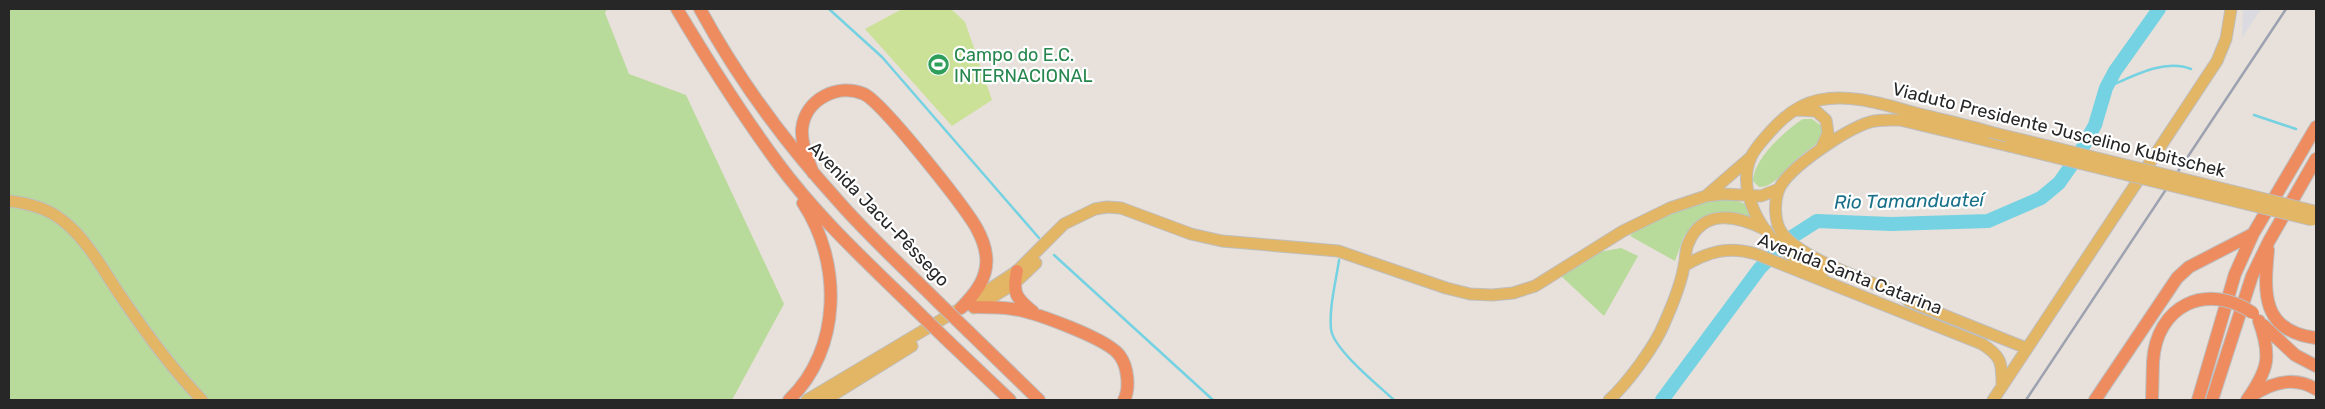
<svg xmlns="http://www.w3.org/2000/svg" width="2325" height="409" viewBox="0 0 2325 409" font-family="Rubik,sans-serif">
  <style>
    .industrial { fill: #dbdae1 }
    .green { fill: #b8da9b }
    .pitch { fill: #cbe197 }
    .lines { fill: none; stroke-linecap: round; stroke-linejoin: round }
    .stream { stroke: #75d2e2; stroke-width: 2.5 }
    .river { stroke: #75d2e2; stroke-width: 14 }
    .major-casing { stroke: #bebebe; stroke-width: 13 }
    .highway-casing { stroke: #bebebe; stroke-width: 14 }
    .major { stroke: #e2b665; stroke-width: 11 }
    .highway { stroke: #ee8b5f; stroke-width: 12 }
    .rail { stroke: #9da2b0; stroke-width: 2.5 }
    .major-bridge-casing { stroke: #bebebe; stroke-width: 13; stroke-linecap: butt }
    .highway-bridge-casing { stroke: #bebebe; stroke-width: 14; stroke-linecap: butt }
    .major-bridge { stroke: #e2b665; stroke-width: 11 }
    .highway-bridge { stroke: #ee8b5f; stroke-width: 12 }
    .labels { text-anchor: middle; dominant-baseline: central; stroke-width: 4.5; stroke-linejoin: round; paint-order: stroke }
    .leisure-label { font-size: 18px; fill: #27864d; stroke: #fff; text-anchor: start }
    .street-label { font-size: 18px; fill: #272727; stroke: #fff }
    .water-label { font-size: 19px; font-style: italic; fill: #197089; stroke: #fff }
  </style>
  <rect width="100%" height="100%" fill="#e8e0da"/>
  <!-- industrial -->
  <path class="industrial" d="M2243,9H2261L2242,38Z"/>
  <!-- green -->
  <path class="green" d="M9,9H607L605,13L629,74L686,95L784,304L732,400H9Z
    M1803,119H1812L1823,127L1821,140C1813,147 1804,152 1796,160C1784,170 1775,187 1759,187L1753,181C1754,158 1786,130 1803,119Z
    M1731,198L1745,204L1757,220L1706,217L1684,236L1675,261L1630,236C1655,210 1697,202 1731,198Z
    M1621,248L1638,256L1604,316L1561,276L1599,252Z"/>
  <!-- pitch -->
  <path class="pitch" d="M902,9H951L965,22L992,100L952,126L865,29Z"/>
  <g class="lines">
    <!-- stream -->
    <path class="stream" d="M829,9L882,57L1039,238
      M2106,88C2131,77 2164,58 2191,69
      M2254,115L2296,129
      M1054,255L1213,400
      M1339,260C1336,282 1329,306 1331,329C1333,349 1378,385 1394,400"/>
    <!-- river -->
    <path class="river" d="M1662,400L1760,268L1792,237L1817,221L1891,224L1988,221L2041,198L2059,183L2078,156L2095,125L2106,88L2115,71L2159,9"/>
    <defs>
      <path id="major" d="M1797,110L1816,111L1826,120L1828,133L1822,147
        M2009,146L1900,120C1890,120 1880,119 1870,122C1847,129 1789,167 1779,189C1774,202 1774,222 1782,233C1801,259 1869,281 1900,294L1909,301L2026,348
        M1706,196L1751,157
        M9,201C27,203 47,208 62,220C87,239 103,270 120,295C145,332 171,368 202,400
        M1684,266C1709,251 1729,246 1756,254L1982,344C2001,356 2002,362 2002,384
        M1825,270C1814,266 1801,262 1791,255C1762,237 1736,190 1751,157C1755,148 1763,140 1769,133C1782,118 1799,104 1819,100C1853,93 1888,106 1920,114C1943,120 1967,125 1990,132
        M974,308L1014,284L1036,263
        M807,400L961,308L1017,271L1064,224L1095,209L1107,207L1121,208L1191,234L1222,241L1338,251L1446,288L1470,294L1492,295L1513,293L1535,286L1623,231L1670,208L1706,196L1723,194L1761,196L1779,189
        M825,400L912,346
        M1609,400C1627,384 1655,346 1664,324C1672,306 1681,285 1684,266C1686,258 1685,251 1688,244C1703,207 1738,216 1766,230
        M1993,400L2217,61L2226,39L2231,9"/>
      <path id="highway" d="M677,9C708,61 741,113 777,162C818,218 871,266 921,315
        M700,9C738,79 786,144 840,203C871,238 906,270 939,303
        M813,173C808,159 801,144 802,129C805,99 838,83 864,94C883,103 963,205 976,227C981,236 985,245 986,255C989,277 975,294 961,308
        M2268,250C2264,293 2261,331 2316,338
        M1017,271C1012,293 1016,298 1033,312
        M974,307C987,307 1000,307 1013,309C1034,312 1109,339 1120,356C1128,367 1130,389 1124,400
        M2263,325L2295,355L2316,366
        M969,332L1039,400
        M950,343L1010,400
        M2253,395C2273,382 2294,376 2316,389
        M789,400C842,349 842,262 803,203
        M2095,400L2177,278L2189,267L2253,234
        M2152,400L2153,362
        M2198,400L2235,274L2253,234L2316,127
        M2212,400L2252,276L2269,241L2316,159
        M2247,400C2268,370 2272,357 2259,321"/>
    </defs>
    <!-- major casing -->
    <use href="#major" class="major-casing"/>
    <!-- highway casing -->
    <use href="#highway" class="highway-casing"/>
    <!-- major -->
    <use href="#major" class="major"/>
    <!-- highway -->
    <use href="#highway" class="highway"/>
    <!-- rail -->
    <path class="rail" d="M2026,400L2286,9"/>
    <defs>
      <path id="major-bridge" d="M1990,132L2314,211
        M2009,146L2312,220"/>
      <path id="highway-bridge" d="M939,303L969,332
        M921,315L950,343
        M2153,362C2156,306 2206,281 2253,313"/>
    </defs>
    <!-- major-bridge casing -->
    <use href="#major-bridge" class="major-bridge-casing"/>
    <!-- highway-bridge casing -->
    <use href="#highway-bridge" class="highway-bridge-casing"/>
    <!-- major-bridge -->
    <use href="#major-bridge" class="major-bridge"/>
    <!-- highway-bridge -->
    <use href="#highway-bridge" class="highway-bridge"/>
  </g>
  <!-- icons -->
  <defs>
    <symbol id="stadium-disc" viewBox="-11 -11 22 22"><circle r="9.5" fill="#2e9e5b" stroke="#fff"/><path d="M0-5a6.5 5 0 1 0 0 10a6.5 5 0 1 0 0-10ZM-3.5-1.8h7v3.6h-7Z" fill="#fff"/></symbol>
  </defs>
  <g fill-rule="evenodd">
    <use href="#stadium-disc" x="926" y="52" width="25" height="25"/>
  </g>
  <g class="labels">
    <!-- leisure labels -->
    <g class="leisure-label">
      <text x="954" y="55">Campo do E.C.<tspan x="954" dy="21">INTERNACIONAL</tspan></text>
    </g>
    <!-- street labels -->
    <g class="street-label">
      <text transform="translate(2059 130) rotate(14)">Viaduto Presidente Juscelino Kubitschek</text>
      <text transform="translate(879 214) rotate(46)">Avenida Jacu-Pêssego</text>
      <text transform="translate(1850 274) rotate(21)">Avenida Santa Catarina</text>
    </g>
    <!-- water labels -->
    <g class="water-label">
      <text transform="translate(1909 201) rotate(-1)">Rio Tamanduateí</text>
    </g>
  </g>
  <!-- border -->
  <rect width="2325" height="409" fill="none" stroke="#272727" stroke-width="20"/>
</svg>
